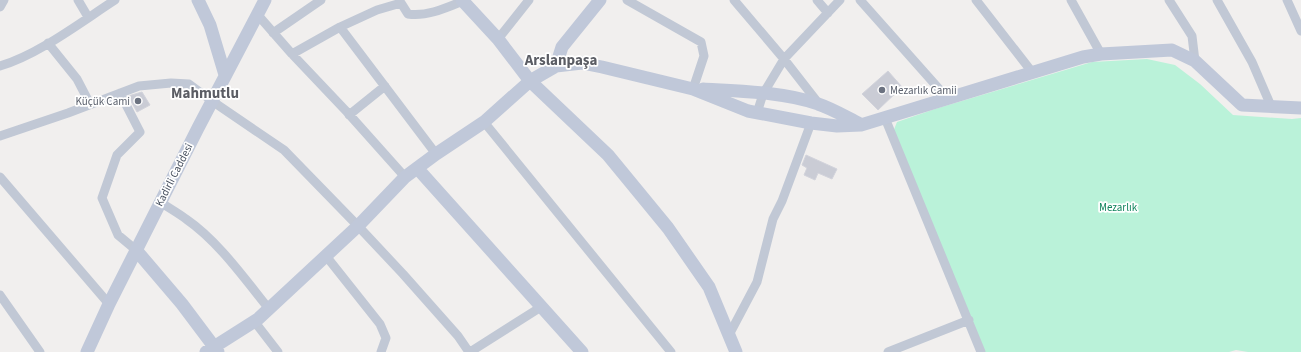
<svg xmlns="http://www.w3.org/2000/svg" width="1301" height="352" viewBox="0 0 1301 352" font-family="'Source Sans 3',sans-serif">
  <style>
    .green { fill: #baf2d9 }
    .building { fill: #caccd5; stroke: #d2d3db }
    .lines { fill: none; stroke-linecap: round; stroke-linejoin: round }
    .street { stroke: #c1c8d5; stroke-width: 9 }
    .secondary { stroke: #c0c8d9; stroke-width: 13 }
    .worship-dot { fill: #6b7280; stroke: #fff; stroke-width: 1.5 }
    .labels { text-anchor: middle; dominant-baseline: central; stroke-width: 3.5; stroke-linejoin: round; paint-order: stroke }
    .worship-label { font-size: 11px; fill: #5b616d; stroke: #fff; text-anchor: start }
    .street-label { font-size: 11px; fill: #454e5d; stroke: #fff }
    .park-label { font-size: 11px; fill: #11845d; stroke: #fff }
    .district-label { font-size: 15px; font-weight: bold; fill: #5b5d64; stroke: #fff }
  </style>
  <rect width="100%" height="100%" fill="#f1efee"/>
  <!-- green -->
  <path class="green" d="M1147,59L1175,65L1200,84L1233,115L1292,119L1301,118V352H1248L1236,350L1229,352H985L893,132L897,122L935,109L1092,62Z"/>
  <!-- building -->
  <path class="building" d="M888,71L902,87L878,110L862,94Z
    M142,92L150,105L137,112L128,96Z
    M806,155L837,169L832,179L818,173L815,180L804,175L807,168L802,165Z"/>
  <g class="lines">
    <!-- street -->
    <path class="street" d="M78,0L88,17
      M627,0L701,42L704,56L693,89
      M734,0L784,59L819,104
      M817,0L828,13
      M860,0L948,99
      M976,0L1032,72
      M1071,0L1101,54
      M1169,0L1192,36L1195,61
      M1217,0L1252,62L1271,106
      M1287,0L1301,31
      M0,7L4,0
      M257,14L292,54L347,112L405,177
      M340,27L436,154
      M273,33L321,0
      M498,39L529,0
      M48,43L77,79L90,104
      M292,54L340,27L377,10L401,3L408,14C426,17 446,8 463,1
      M0,66C38,55 81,22 115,0
      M120,93L140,132L117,155L102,198L118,235L136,250
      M757,113L763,94L784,59L840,0
      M349,115L385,86
      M885,118L981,352
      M484,122L671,352
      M0,136L68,113L139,86L171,83L189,84L212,101L284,150L358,226L403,274L458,336L469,352
      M0,177L109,304
      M160,202C169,208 178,213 186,219C218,241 244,278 269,309
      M326,256L380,324L386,338L381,352
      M0,295L40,352
      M254,321L278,352
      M729,335L757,282L773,219L782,201L811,123
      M470,352L541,307
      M888,352L969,320"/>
    <!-- secondary -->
    <path class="secondary" d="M198,0L210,25L225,75
      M462,0L498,39L530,81L608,155L668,228L709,287L736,352
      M556,66L562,47L600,0
      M703,89C738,91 785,92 818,104C833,109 846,117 860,124
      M418,169L582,352
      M136,250L182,304L218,352
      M87,352L109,304L198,128L265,0
      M206,352L258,319L358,226L405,177L436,154L484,122L530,81L556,66L582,63L602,67L693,89L748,111L811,123L837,126L861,125L1083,57L1101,54L1172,50L1195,61L1242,105L1301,108"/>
  </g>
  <!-- markers -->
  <g class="worship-dot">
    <circle cx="882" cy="90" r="4"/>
    <circle cx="138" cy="101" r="4"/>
  </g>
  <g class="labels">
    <!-- worship labels -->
    <g class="worship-label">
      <text x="890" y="90">Mezarlık Camii</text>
      <text x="130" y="101" text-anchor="end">Küçük Cami</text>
    </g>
    <!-- street labels -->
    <g class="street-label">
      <text transform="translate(174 175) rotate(-63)">Kadirli Caddesi</text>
    </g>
    <!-- park labels -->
    <g class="park-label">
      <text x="1118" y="207">Mezarlık</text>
    </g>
    <!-- district labels -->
    <g class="district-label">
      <text x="561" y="60">Arslanpaşa</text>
      <text x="205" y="93">Mahmutlu</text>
    </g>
  </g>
</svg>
